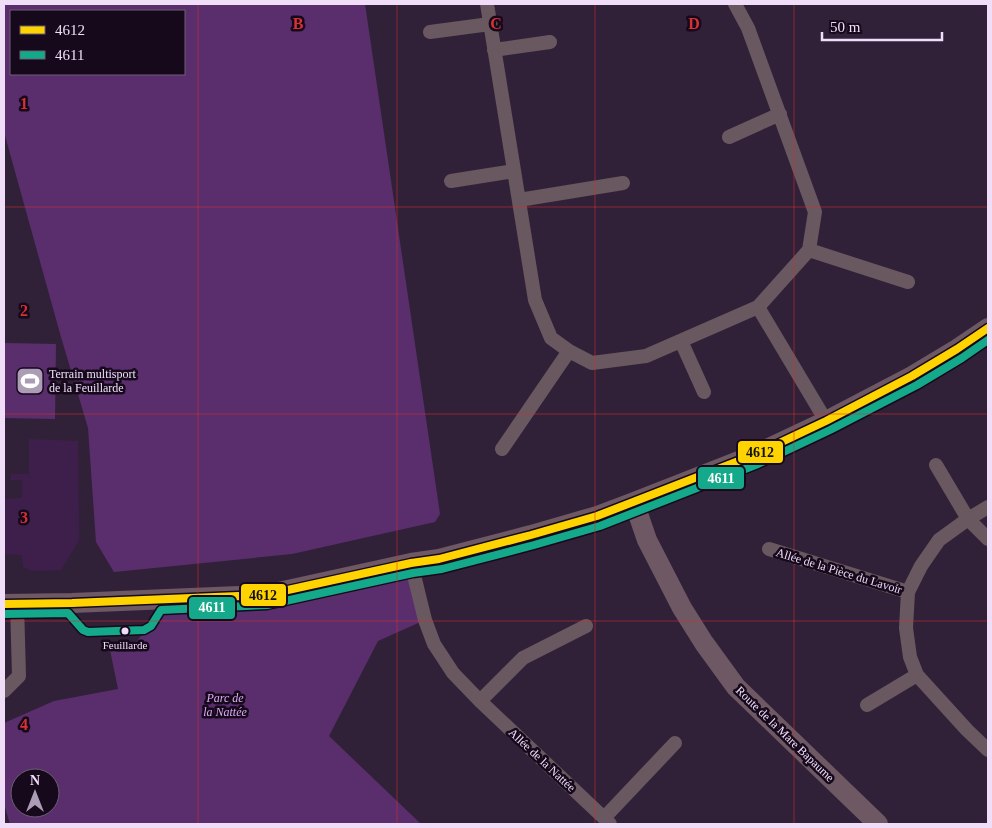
<svg xmlns="http://www.w3.org/2000/svg" width="992" height="828" viewBox="0 0 992 828" font-family="'Times New Roman',serif">
  <style>
    .built { fill: #3e1f4c }
    .green { fill: #5a2e6c; fill-rule: evenodd }
    .lines { fill: none; stroke-linecap: round; stroke-linejoin: round }
    .street { stroke: #69585f; stroke-width: 14 }
    .secondary { stroke: #6d5863; stroke-width: 20 }
    .bus-1-casing { stroke: #16091b; stroke-width: 11 }
    .bus-2-casing { stroke: #16091b; stroke-width: 11 }
    .bus-1 { stroke: #ffd300; stroke-width: 8 }
    .bus-2 { stroke: #13a98a; stroke-width: 8 }
    .grid { fill: none; stroke: #d73132; stroke-width: 1; stroke-opacity: 0.55 }
    .bus-dot { fill: #f0def9; stroke: #16091b; stroke-width: 2 }
    .labels { text-anchor: middle; dominant-baseline: central; stroke-width: 5; stroke-linejoin: round; paint-order: stroke }
    .bus-label { font-size: 11px; fill: #f0def9; stroke: #16091b }
    .poi-label { font-size: 12px; fill: #f0def9; stroke: #16091b; text-anchor: start }
    .street-label { font-size: 12px; fill: #f0def9; stroke: #16091b }
    .park-label { font-size: 12px; font-style: italic; fill: #dcabf4; stroke: #16091b }
    .grid-label { font-size: 16px; text-anchor: middle; font-weight: bold; fill: #d73132; stroke: #16091b; stroke-width: 5; stroke-linejoin: round; paint-order: stroke }
    .line-badge { stroke: #16091b; stroke-width: 2 }
    .badge-label { font-size: 14px; text-anchor: middle; font-weight: bold; fill: #fff }
    .pale-badge-label { font-size: 14px; text-anchor: middle; font-weight: bold; fill: #111 }
  </style>
  <rect width="100%" height="100%" fill="#312138"/>
  <!-- built -->
  <path class="built" d="M29,439L78,441L79,540L61,570L32,571L23,567L22,555L4,554V499L22,498V480H11V474H29Z"/>
  <!-- green -->
  <path class="green" d="M4,4H365L440,514L435,522L292,554L114,572L96,542L88,428L61,337L4,132ZM11,11H184V74H11Z
    M4,343L56,344L55,419L4,418Z
    M411,563L425,620L378,641L329,736L421,824H10L4,804V723L54,701L118,689L109,645L137,641L168,600ZM20,778H50V808H20Z"/>
  <g class="lines">
    <!-- street -->
    <path class="street" d="M487,4L535,300L551,338L569,351L592,363L646,356L758,307L809,250L815,212L748,28L735,4
      M430,32L490,24
      M494,50L550,42
      M729,137L780,114
      M451,181L514,171
      M519,200L623,183
      M809,250L908,282
      M758,307L826,421
      M681,341L704,392
      M502,449L569,351
      M936,465L968,519L988,539
      M988,507L968,519L939,540L921,566L908,592L906,628L910,657L917,675L967,730L988,750
      M769,549L908,592
      M411,563L425,620L434,644L453,673L480,701L604,818L610,824
      M4,691L19,676L17,604
      M480,701L523,658L586,626
      M867,705L917,675
      M604,818L675,743"/>
    <!-- secondary -->
    <path class="secondary" d="M634,502L647,540L682,608L704,643L736,687L878,824
      M4,604L72,603L265,595L411,563L439,559L531,535L597,516L634,502L754,455L826,421L912,376L957,349L988,328"/>
    <defs>
      <path id="bus-1" d="M4,604L72,603L265,595L411,563L439,559L531,535L597,516L754,455L826,421L912,376L957,349L988,328"/>
      <path id="bus-2" d="M4,614L68,613L83,630L88,632L144,630L151,626L161,610L267,605L413,573L442,569L534,545L600,526L758,464L830,430L917,385L962,358L988,340"/>
    </defs>
    <!-- bus-1 casing -->
    <use href="#bus-1" class="bus-1-casing"/>
    <!-- bus-2 casing -->
    <use href="#bus-2" class="bus-2-casing"/>
    <!-- bus-1 -->
    <use href="#bus-1" class="bus-1"/>
    <!-- bus-2 -->
    <use href="#bus-2" class="bus-2"/>
  </g>
  <!-- grid -->
  <path class="grid" d="M198,4V824M397,4V824M595,4V824M794,4V824M4,207H988M4,414H988M4,621H988"/>
  <!-- icons -->
  <defs>
    <symbol id="stadium-square" viewBox="-11 -11 22 22"><rect x="-9" y="-9" width="18" height="18" rx="4" fill="#ad9cb5" stroke="#16091b"/><path d="M0-5a6.5 5 0 1 0 0 10a6.5 5 0 1 0 0-10ZM-3.5-1.8h7v3.6h-7Z" fill="#fff"/></symbol>
  </defs>
  <g fill-rule="evenodd">
    <use href="#stadium-square" x="14" y="365" width="32" height="32"/>
  </g>
  <!-- markers -->
  <circle class="bus-dot" cx="125" cy="631" r="4.5"/>
  <g class="labels">
    <!-- bus labels -->
    <g class="bus-label">
      <text x="125" y="645">Feuillarde</text>
    </g>
    <!-- poi labels -->
    <g class="poi-label">
      <text x="49" y="374">Terrain multisport<tspan x="49" dy="14">de la Feuillarde</tspan></text>
    </g>
    <!-- street labels -->
    <g class="street-label">
      <text transform="translate(839 571) rotate(17)">Allée de la Pièce du Lavoir</text>
      <text transform="translate(785 734) rotate(44)">Route de la Mare Bapaume</text>
      <text transform="translate(542 760) rotate(43)">Allée de la Nattée</text>
    </g>
    <!-- park labels -->
    <g class="park-label">
      <text x="225" y="698">Parc de<tspan x="225" dy="14">la Nattée</tspan></text>
    </g>
  </g>
  <g class="grid-label">
    <text x="298" y="29">B</text>
    <text x="496" y="29">C</text>
    <text x="694" y="29">D</text>
    <text x="24" y="109">1</text>
    <text x="24" y="316">2</text>
    <text x="24" y="523">3</text>
    <text x="24" y="730">4</text>
  </g>
  <g class="line-badge">
    <rect x="737" y="440" width="47" height="24" rx="5" fill="#ffd300"/>
    <rect x="697" y="466" width="48" height="24" rx="5" fill="#13a98a"/>
    <rect x="240" y="583" width="47" height="24" rx="5" fill="#ffd300"/>
    <rect x="188" y="596" width="48" height="24" rx="5" fill="#13a98a"/>
  </g>
  <g class="badge-label">
    <text x="721" y="483">4611</text>
    <text x="212" y="612">4611</text>
  </g>
  <g class="pale-badge-label">
    <text x="760" y="457">4612</text>
    <text x="263" y="600">4612</text>
  </g>
  <!-- border -->
  <rect width="992" height="828" fill="none" stroke="#f0def9" stroke-width="10"/>
  <!-- legend -->
  <rect x="10" y="10" width="175" height="65" fill="#16091b" stroke="#6d5e74"/>
  <rect x="20" y="26" width="25" height="8" fill="#ffd300" stroke="#6d5e74"/>
  <text x="55" y="35" font-size="15" fill="#f0def9">4612</text>
  <rect x="20" y="51" width="25" height="8" fill="#13a98a" stroke="#6d5e74"/>
  <text x="55" y="60" font-size="15" fill="#f0def9">4611</text>
  <!-- north arrow -->
  <g transform="translate(35 793)"><circle r="24" fill="#16091b" stroke="#6d5e74"/>
  <path d="M0-4L9 19L0 12L-9 19Z" fill="#ad9cb5"/>
  <text y="-8" font-size="14" font-weight="bold" text-anchor="middle" fill="#f0def9">N</text>
  </g>
  <!-- scale -->
  <path d="M822 32v8h120v-8" fill="none" stroke="#f0def9" stroke-width="2.5"/>
  <text x="830" y="32" font-size="15" fill="#f0def9" stroke="#16091b" stroke-width="4" paint-order="stroke">50 m</text>
</svg>
